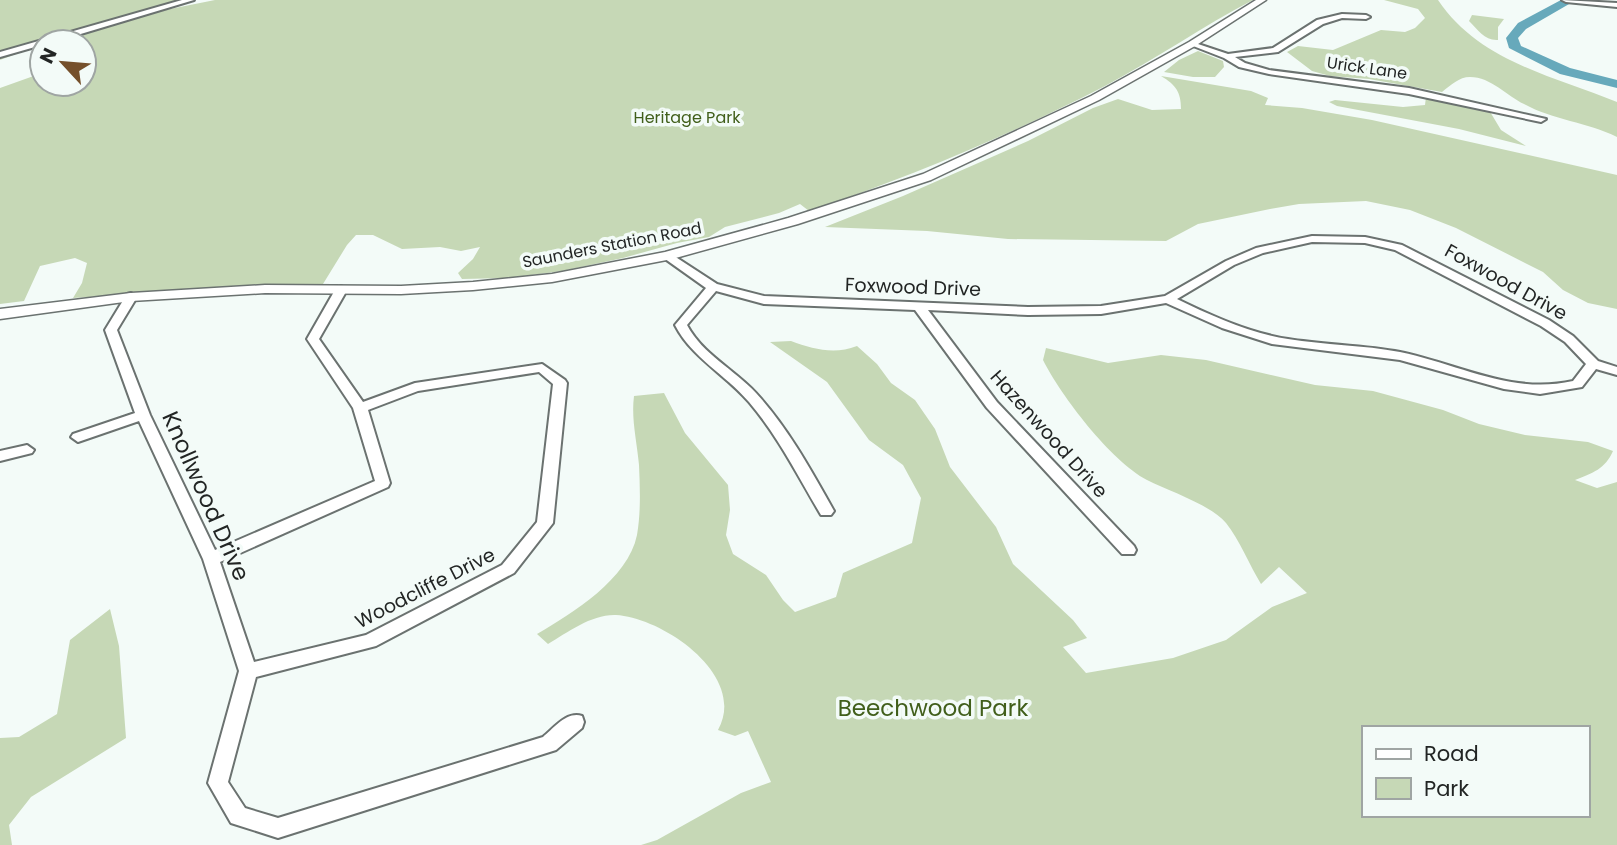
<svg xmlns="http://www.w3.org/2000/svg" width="1617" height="845" viewBox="0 0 1617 845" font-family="Poppins,sans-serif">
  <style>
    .green { fill: #c6d8b6; fill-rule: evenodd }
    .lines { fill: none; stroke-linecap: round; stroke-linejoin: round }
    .river { fill: #67a9bb; fill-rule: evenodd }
    .minor-casing { stroke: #6b7270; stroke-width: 4 }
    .tertiary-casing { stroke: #6b7270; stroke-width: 3 }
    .minor { fill: #fff; fill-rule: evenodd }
    .tertiary { fill: #fff; fill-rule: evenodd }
    .labels { text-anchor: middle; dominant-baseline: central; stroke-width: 7; stroke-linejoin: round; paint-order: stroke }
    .far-street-label { font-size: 16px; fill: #222524; stroke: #f3fbf8 }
    .far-park-label { font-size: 16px; fill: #415f1b; stroke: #f3fbf8 }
    .street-label { font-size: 19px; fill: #222524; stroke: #f3fbf8 }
    .near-street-label { font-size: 23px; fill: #222524; stroke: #f3fbf8 }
    .near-park-label { font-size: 23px; fill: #415f1b; stroke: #f3fbf8 }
  </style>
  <rect width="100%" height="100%" fill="#f3fbf8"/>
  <!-- green -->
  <path class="green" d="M0,0H192L40,41L35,47L0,60Z
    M215,0H1253C1203,26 1156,59 1105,86C1010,135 910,177 809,211L800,204L779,213L725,227L709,237L677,243L623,258L562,271L508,278L462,279L458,273L473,259L480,247L461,251L440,247L402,249L373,235H356L347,245L323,284L231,286L225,288L73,298L82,283L87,263L75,258L40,266L24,301L0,304V88L42,73V84H84V42H58L165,10Z
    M1384,0H1438C1479,61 1552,76 1617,102V137C1587,122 1553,120 1524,104C1507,96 1491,77 1470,77C1459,77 1451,85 1442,92L1369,79L1330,76L1312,71L1287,52L1298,46L1333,50L1381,30L1405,32L1415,28L1425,18L1418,9Z
    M1472,15L1504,19L1498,27V40C1485,41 1478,30 1469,21Z
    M1198,51L1223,61L1224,67L1215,77H1193L1164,72L1179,60Z
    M1161,76L1251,91L1268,98L1265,105L1302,108L1372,120L1617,175V309L1588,303L1563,290L1543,272L1456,228L1410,210L1366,201L1299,204L1270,209L1198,224L1166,241L1008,239L927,231L825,227L903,196L1028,141L1093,108L1118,99L1152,110L1181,109C1181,92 1176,85 1161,76Z
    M1426,97L1489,110L1501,130L1526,146L1459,129L1337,106L1329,102L1335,100L1403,107L1425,105Z
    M791,341C813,349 834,355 857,346L877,364L891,383L915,400L935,429L950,467L996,527L1013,564L1073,620L1087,638L1063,647L1086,673L1173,658L1226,640L1272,607L1307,593L1279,567L1261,584C1250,566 1239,539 1226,523C1211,505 1169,491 1147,480C1111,461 1061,396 1043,360L1046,348L1108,363L1161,355L1206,360L1315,385L1373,391L1443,410L1479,424L1525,435L1588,442L1613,451C1605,469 1593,473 1575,480L1597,488L1617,482V845H641L657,840L741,793L771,782L748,731L735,736L718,730C748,676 664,618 616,615C592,614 568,632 548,644L537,634C573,613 628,579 637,535C641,512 640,488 639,465C637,442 631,419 634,396L664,393L685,433L728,485L730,510L726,535L733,554L766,575L783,600L795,612L836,597L843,573L912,543L921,498L903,465L869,440L827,382L770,342ZM1363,728H1587V815H1363Z
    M110,609L119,646L126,738L31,797L9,825L12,845H0V738L19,737L57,714L70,640Z"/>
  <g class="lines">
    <!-- river -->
    <path class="river" d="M1561,0H1576L1526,29L1518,38L1521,46L1570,68L1617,80V88L1560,74L1509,48L1506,38L1518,23Z"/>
    <defs>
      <path id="minor" d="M182,0H194L54,42H42V45L0,57V52Z
        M1562,0L1617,3V7L1566,2Z
        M1342,14L1366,15L1370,17L1366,19L1342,18L1323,24L1278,52L1235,57L1245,63L1269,70L1409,88L1546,119L1541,122L1409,94L1269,74L1239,67L1224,58L1188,44L1192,42L1228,54L1273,48L1317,20Z
        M1312,236L1365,237L1402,245L1549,320L1573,336L1598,361L1617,367V375L1596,369L1582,387L1540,394L1504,389L1400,360L1272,344L1222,328L1166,303L1101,314L1028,315L928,310L997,402L1134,546L1136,550L1134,554H1122L987,408L915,310L764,304L716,291L687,325C703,355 734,369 756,393C788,428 811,470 834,511L831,515H821C798,476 778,436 749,402C725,374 692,358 675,325L706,288L661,256L667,253L671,254L717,284L764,296L1028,307L1101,306L1165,296L1226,261L1256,248ZM1312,242L1365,243L1395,250L1541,326L1565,342L1586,364L1573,381C1511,395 1459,364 1400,352C1363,345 1325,345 1288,339C1249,333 1212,316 1177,299L1234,265L1263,253Z
        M341,286L347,290L319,339L363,402L415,383L542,364L565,380L567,383L553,523L514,573L376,646L256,677L228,782L245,808L278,818L543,737C554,728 567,711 582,716L584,722L582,728L556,750L278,838L231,823L208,783L239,671L203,559L139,421L78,442L71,437L73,434L135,413L105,330L127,294L131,293L137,297L117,330L150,415L215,550L375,481L353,408L307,339L335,290ZM539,372L553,384L537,522L502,565L366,635L254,662L220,562L388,487L390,483L368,410L418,391Z
        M27,445L34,450L32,453L0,461V451Z"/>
      <path id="tertiary" d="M1256,0H1266L1195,46L1099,100L931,180L798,224L672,259L552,282L473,290L401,294L265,293L131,301L0,319V309L131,293L265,285L401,286L473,282L552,274L665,252L788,218L923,174L1091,96L1189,42Z"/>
    </defs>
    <!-- minor casing -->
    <use href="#minor" class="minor-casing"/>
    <!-- tertiary casing -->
    <use href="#tertiary" class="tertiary-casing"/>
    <!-- minor -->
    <use href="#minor" class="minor"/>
    <!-- tertiary -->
    <use href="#tertiary" class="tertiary"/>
  </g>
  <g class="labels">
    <!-- far-street labels -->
    <g class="far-street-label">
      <text transform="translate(1367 68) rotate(8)">Urick Lane</text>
      <text transform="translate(612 245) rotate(-11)">Saunders Station Road</text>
    </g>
    <!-- far-park labels -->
    <g class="far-park-label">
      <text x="687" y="117">Heritage Park</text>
    </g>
    <!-- street labels -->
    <g class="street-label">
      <text transform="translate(1506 282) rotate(29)">Foxwood Drive</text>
      <text transform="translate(913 287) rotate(2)">Foxwood Drive</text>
      <text transform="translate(1049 434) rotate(48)">Hazenwood Drive</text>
      <text transform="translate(425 588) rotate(-27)">Woodcliffe Drive</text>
    </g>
    <!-- near-street labels -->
    <g class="near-street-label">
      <text transform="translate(206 496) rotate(66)">Knollwood Drive</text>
    </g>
    <!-- near-park labels -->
    <g class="near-park-label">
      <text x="933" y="708">Beechwood Park</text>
    </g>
  </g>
  <!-- legend -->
  <rect x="1362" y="726" width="228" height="91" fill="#f3fbf8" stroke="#9fa5a3" stroke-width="2"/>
  <rect x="1376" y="749" width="35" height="10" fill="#ffffff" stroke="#9fa5a3" stroke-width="2"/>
  <text x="1424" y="761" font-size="21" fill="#222524">Road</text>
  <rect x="1376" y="778" width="35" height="21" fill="#c6d8b6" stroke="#9fa5a3" stroke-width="2"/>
  <text x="1424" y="796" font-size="21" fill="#222524">Park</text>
  <!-- north arrow -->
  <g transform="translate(63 63) rotate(296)"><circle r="33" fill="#f3fbf8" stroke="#9fa5a3" stroke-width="2"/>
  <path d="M0-5L12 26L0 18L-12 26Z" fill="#75502b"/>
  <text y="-10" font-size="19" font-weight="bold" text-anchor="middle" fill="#222524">N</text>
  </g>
</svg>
